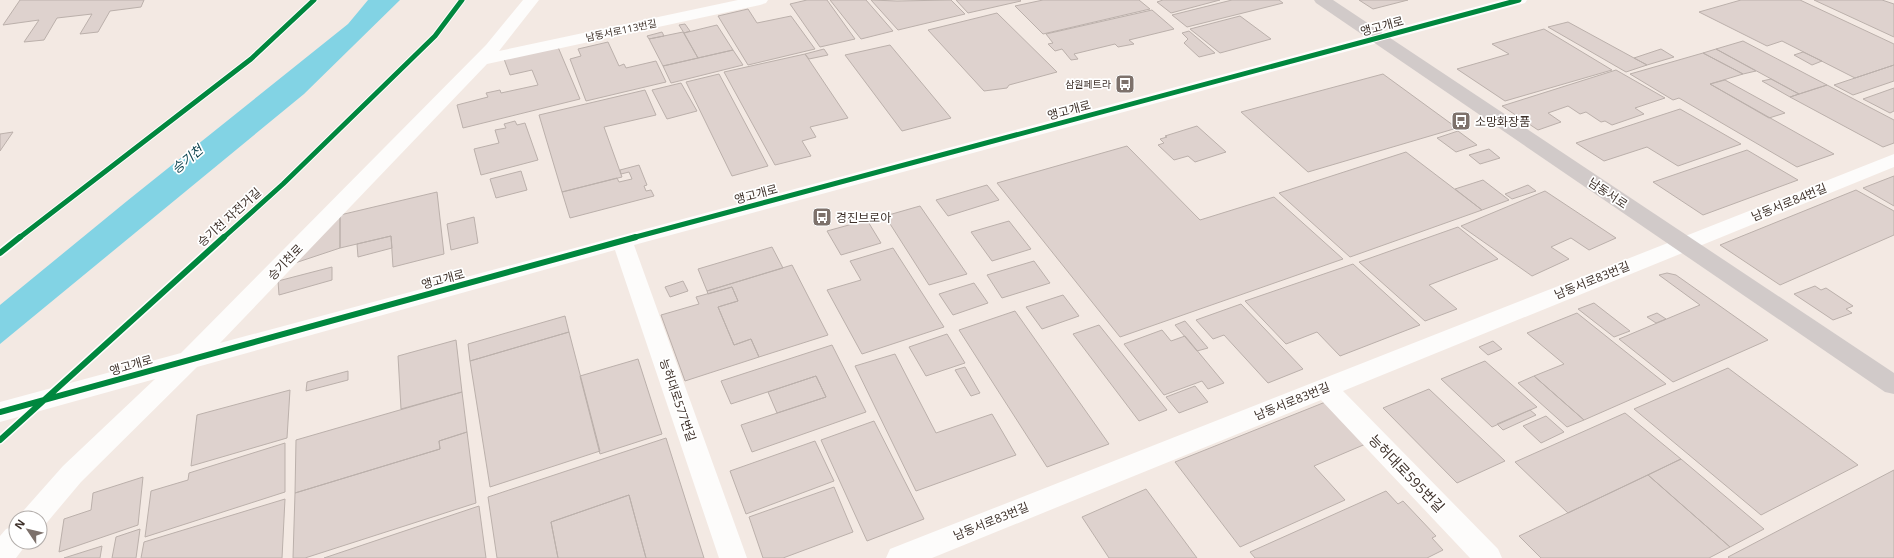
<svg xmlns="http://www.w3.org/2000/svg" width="1894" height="558" viewBox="0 0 1894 558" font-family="'Open Sans','Noto Sans KR',sans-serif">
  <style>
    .water { fill: #82d3e4 }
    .building { fill: #ded2ce; stroke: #bbb0ab }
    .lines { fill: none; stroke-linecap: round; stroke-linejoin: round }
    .minor { fill: #fdfcfb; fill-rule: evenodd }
    .major { fill: #d1cac9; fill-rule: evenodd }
    .cycleway-far1-casing { stroke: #fff; stroke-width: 7 }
    .cycleway-casing { stroke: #fff; stroke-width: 9 }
    .cycleway-far1 { stroke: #00873e; stroke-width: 5 }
    .cycleway { stroke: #00873e; stroke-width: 6 }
    .labels { text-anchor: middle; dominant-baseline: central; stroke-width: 3.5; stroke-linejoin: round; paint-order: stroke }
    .far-street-label { font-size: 10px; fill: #3e312a; stroke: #fff }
    .far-poi-label { font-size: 10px; fill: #3e312a; stroke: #fff; text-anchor: end }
    .street-label { font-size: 12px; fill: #3e312a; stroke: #fff }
    .poi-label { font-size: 12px; fill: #3e312a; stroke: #fff; text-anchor: start }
    .water-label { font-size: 13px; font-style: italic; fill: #043d49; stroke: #fff }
    .near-street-label { font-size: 14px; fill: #3e312a; stroke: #fff }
  </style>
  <rect width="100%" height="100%" fill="#f3e9e3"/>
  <!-- water -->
  <path class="water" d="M368,0H400L304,94L0,344V305L127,201L348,24Z"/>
  <!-- building -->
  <path class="building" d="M20,0H144L141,7L110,11L98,32L80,34L92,14L57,18L44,40L24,42L39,20L3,25Z
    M807,0H827L855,39L820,47L790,4Z
    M830,0H866L893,31L861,39Z
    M871,0L897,1L951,0L965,14L898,30Z
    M956,0H1020L1021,1L968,13Z
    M1043,0H1139L1150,9L1043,34L1015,6Z
    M1163,0H1220L1171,13L1157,2Z
    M1232,0H1279L1283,3L1187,27L1172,15Z
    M1359,0H1408L1373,9Z
    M1741,0H1800L1894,44V65L1855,78L1782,41L1767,46L1699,12Z
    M1814,0H1882L1894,4V37Z
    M748,9L757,23L791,16L815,49L748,65L718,16Z
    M1152,10L1174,29L1129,40L1134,44L1118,47L1115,44L1074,54L1078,59L1071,60L1062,49L1055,51L1048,44L1053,43L1046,34Z
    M997,13L1057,72L1009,85L1007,88L984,91L928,30Z
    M1240,16L1271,39L1220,53L1190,29Z
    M1568,22L1634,58L1647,65L1626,72L1548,27Z
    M685,24L690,31L684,33L679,25Z
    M717,25L733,50L698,58L684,33Z
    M1544,29L1612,70L1505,101L1457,69L1509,54L1492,44Z
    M1189,31L1215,53L1199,57L1184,43L1188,39L1182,33Z
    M662,32L664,36L649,39L647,36Z
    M683,32L698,58L663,66L649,39Z
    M1743,41L1827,85L1799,94L1716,49Z
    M608,42L619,66L624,64L626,68L656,61L666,82L586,101L570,59L581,56L578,49Z
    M890,45L951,118L902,131L845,55Z
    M558,47L580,99L463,128L457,105L488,97L486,93L500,90L501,93L538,85L532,70L510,75L504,59Z
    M824,49L828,55L809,59L805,54Z
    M1661,49L1674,57L1647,65L1634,58Z
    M1716,49L1756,71L1743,74L1703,53Z
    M733,50L743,65L671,83L663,66Z
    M1803,52L1822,61L1812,65L1794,55Z
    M1703,53L1743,74L1710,84L1834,154L1797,167L1679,98L1673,100L1630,74Z
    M805,54L848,118L810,127L816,137L802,141L811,156L775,165L724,72Z
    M1894,65V81L1853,95L1834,85Z
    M1616,70L1665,98L1635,108L1644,114L1612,125L1605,121L1601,122L1586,112L1580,114L1568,106L1548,113L1561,122L1538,130L1502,106Z
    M719,74L768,166L732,176L686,82Z
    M1383,74L1457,128L1308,172L1241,112Z
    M1771,79L1799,94L1790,97L1762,81Z
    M1725,80L1785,113L1769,118L1710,84Z
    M681,83L697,111L667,119L652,90Z
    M1827,85L1894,120V143L1883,147L1790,97Z
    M1894,88V111L1890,113L1863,99Z
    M645,90L656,115L604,127L622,177L562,192L539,115Z
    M1680,109L1741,144L1678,166L1647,147L1604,161L1576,143Z
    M515,121L517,125L525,123L538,160L481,175L474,149L499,143L495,130L506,128L504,124Z
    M1197,126L1226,152L1195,162L1188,156L1174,160L1158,145L1164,143L1160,139L1167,137L1165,136Z
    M1458,131L1477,145L1456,152L1437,138Z
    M13,132L0,151V134Z
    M1127,146L1200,220L1274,197L1343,259L1120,337L997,183Z
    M1489,149L1500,158L1480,164L1469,155Z
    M1747,150L1798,180L1703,215L1653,182Z
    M1406,152L1482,210L1350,257L1279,193Z
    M639,165L647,185L644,186L646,191L651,190L654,196L570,218L562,192L617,178L619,182L632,179L629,172L621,174L620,170Z
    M521,171L527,190L496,198L490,179Z
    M1894,176V206L1863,188Z
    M1483,180L1509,200L1482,210L1455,189Z
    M987,185L999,200L948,216L936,200Z
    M1528,185L1536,191L1512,199L1505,194Z
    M1856,190L1894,211V235L1780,285L1720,245Z
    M1545,191L1616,238L1589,250L1571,238L1551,247L1569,259L1532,276L1461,226Z
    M437,192L444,254L393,267L391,236L340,248V215Z
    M920,206L967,274L929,285L885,216Z
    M340,215V248L289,265Z
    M474,217L478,243L451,250L447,224Z
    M867,220L881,243L841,255L827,231Z
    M1009,221L1031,249L992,261L971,232Z
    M1458,227L1498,259L1429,285L1457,309L1425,321L1359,262Z
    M391,236L392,248L358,257L357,244Z
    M772,247L783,268L707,291L698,269Z
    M893,248L944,327L862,354L827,290L861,280L850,261Z
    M1034,261L1050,283L1002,298L987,275Z
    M1353,264L1420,325L1340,356L1317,332L1286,344L1245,301Z
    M792,265L828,335L759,357L751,339L734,345L718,307L738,301L732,287L708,294L707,291Z
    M332,267V280L279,295L278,281Z
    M1667,273L1676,275L1768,340L1673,382L1619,339L1700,305L1659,275Z
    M683,281L688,291L670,297L665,287Z
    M974,283L988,303L953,315L939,294Z
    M1815,286L1821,290L1826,288L1853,306L1846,309L1852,313L1833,320L1794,294Z
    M732,287L738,301L718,307L734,345L751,339L759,357L685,381L661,315L699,304L696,297Z
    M1063,295L1079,316L1042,329L1026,307Z
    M1594,303L1630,331L1614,337L1578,309Z
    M1241,304L1303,369L1268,383L1224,335L1213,339L1196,320Z
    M1015,311L1109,444L1047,467L959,330Z
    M1577,313L1666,384L1584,420L1534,376L1564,364L1527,333Z
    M1657,313L1666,319L1656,323L1647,317Z
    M565,316L569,332L470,361L468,344Z
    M1185,321L1208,348L1197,351L1175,325Z
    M1099,325L1167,410L1139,421L1073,334Z
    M1162,330L1171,341L1185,336L1224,383L1208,389L1202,381L1164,395L1124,344Z
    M569,332L600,451L490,487L470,361Z
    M947,334L965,363L926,376L909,347Z
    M456,340L462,392L401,409L398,356Z
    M1493,341L1502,349L1488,355L1479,347Z
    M832,345L866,412L752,452L741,425L826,397L816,376L731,404L721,381Z
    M895,354L936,433L992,414L1016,455L916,491L855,366Z
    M638,359L662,434L600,454L580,376Z
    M1485,361L1537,407L1492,427L1441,379Z
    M965,367L980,393L971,396L955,370Z
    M1728,368L1858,465L1761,515L1634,409Z
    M348,371V380L306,391L307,382Z
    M816,376L826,397L777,413L768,392Z
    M1534,376L1584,420L1567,427L1518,383Z
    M1195,386L1208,402L1179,413L1166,397Z
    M1429,389L1505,461L1457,483L1383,408Z
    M290,390L287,438L191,466L197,415Z
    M462,392L467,432L439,441L440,449L295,493L296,440Z
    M1328,401L1368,443L1314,466L1345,500L1240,547L1175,462Z
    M1530,410L1536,415L1503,430L1497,424Z
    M1625,413L1681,459L1568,513L1515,462Z
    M1546,416L1564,432L1541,443L1523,426Z
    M874,421L924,519L867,541L821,440Z
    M467,432L476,503L305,558H293L295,493L440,449L439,441Z
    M666,438L704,558H646L629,495L551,522L558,558H497L488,497Z
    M815,441L834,481L746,514L730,471Z
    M285,443V492L145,537L151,491L188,480L189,473Z
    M1681,459L1764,529L1730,547L1648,475Z
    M1894,470V558H1729L1728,557Z
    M1648,475L1730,547L1709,558H1541L1519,536Z
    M143,477L138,525L59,552L64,519L91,510L93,493Z
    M834,487L853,532L783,558H763L749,517Z
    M1146,489L1197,558H1109L1082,517Z
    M1386,491L1398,504L1403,501L1436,536L1432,538L1443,550L1427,558H1255L1250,552Z
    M629,495L646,558H558L551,522Z
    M285,499L282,558H141L144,542Z
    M479,506L486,558H324Z
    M140,529L136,558H112L116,537Z
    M102,546L100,558H64Z"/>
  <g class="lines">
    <!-- minor -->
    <path class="minor" d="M523,0H539L499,51L738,0H768L766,3L760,5L487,64L220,343L1501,0H1527L1525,3L634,245L747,558H719L615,250L197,367L81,482L44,526L40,528V518H20L24,510L63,466L155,379L0,422V402L181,353L486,45Z
      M1894,154V167L1343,391L1498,549L1502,558H1470L1321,400L932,558H886L890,549Z
      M16,526V542H28L16,558H0V536L6,529Z"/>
    <!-- major -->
    <path class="major" d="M1314,0H1333L1894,373V394L1885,392L1316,3Z"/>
    <defs>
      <path id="cycleway-far1" d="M19,238L251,59L314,0
        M223,238L283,184L435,36L462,0
        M632,238L1519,0"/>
      <path id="cycleway" d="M0,253L20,237
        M0,412L636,237
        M0,440L224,237"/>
    </defs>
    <!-- cycleway-far1 casing -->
    <use href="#cycleway-far1" class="cycleway-far1-casing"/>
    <!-- cycleway casing -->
    <use href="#cycleway" class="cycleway-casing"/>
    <!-- cycleway-far1 -->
    <use href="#cycleway-far1" class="cycleway-far1"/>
    <!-- cycleway -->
    <use href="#cycleway" class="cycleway"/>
  </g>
  <!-- icons -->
  <defs>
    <symbol id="bus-square" viewBox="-11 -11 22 22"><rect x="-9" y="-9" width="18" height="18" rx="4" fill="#7d716b" stroke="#fff"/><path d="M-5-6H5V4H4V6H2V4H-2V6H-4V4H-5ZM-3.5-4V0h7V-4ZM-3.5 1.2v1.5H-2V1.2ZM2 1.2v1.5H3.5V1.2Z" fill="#fff"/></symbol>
  </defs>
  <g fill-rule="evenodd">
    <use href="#bus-square" x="1114" y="73" width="22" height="22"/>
    <use href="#bus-square" x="1450" y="110" width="22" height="22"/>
    <use href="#bus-square" x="811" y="206" width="22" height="22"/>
  </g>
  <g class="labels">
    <!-- far-street labels -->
    <g class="far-street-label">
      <text transform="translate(621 30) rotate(-12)">남동서로113번길</text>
    </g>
    <!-- far-poi labels -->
    <g class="far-poi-label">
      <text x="1111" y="84">삼원페트라</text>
    </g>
    <!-- street labels -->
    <g class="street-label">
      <text transform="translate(1382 26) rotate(-15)">앵고개로</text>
      <text transform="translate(1069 110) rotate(-15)">앵고개로</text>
      <text transform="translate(1608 193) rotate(34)">남동서로</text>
      <text transform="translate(756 194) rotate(-15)">앵고개로</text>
      <text transform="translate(1789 202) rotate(-22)">남동서로84번길</text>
      <text transform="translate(229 217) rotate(-42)">승기천 자전거길</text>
      <text transform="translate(285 262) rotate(-46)">승기천로</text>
      <text transform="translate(443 279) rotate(-15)">앵고개로</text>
      <text transform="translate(1592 280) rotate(-22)">남동서로83번길</text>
      <text transform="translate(131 365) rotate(-16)">앵고개로</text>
      <text transform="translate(678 400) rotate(71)">능허대로577번길</text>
      <text transform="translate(1292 401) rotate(-22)">남동서로83번길</text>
      <text transform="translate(991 521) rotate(-22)">남동서로83번길</text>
    </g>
    <!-- poi labels -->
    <g class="poi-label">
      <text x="1475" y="121">소망화장품</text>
      <text x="836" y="217">경진브로아</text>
    </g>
    <!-- water labels -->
    <g class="water-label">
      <text transform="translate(187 159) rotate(-40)">승기천</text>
    </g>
    <!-- near-street labels -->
    <g class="near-street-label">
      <text transform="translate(1407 473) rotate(46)">능허대로595번길</text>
    </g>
  </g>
  <!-- north arrow -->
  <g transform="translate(28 530) rotate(305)"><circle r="19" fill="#ffffff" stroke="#b2adaa"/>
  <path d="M0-3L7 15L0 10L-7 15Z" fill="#7d716b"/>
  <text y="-6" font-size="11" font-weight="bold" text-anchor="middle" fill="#3e312a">N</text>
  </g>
</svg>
